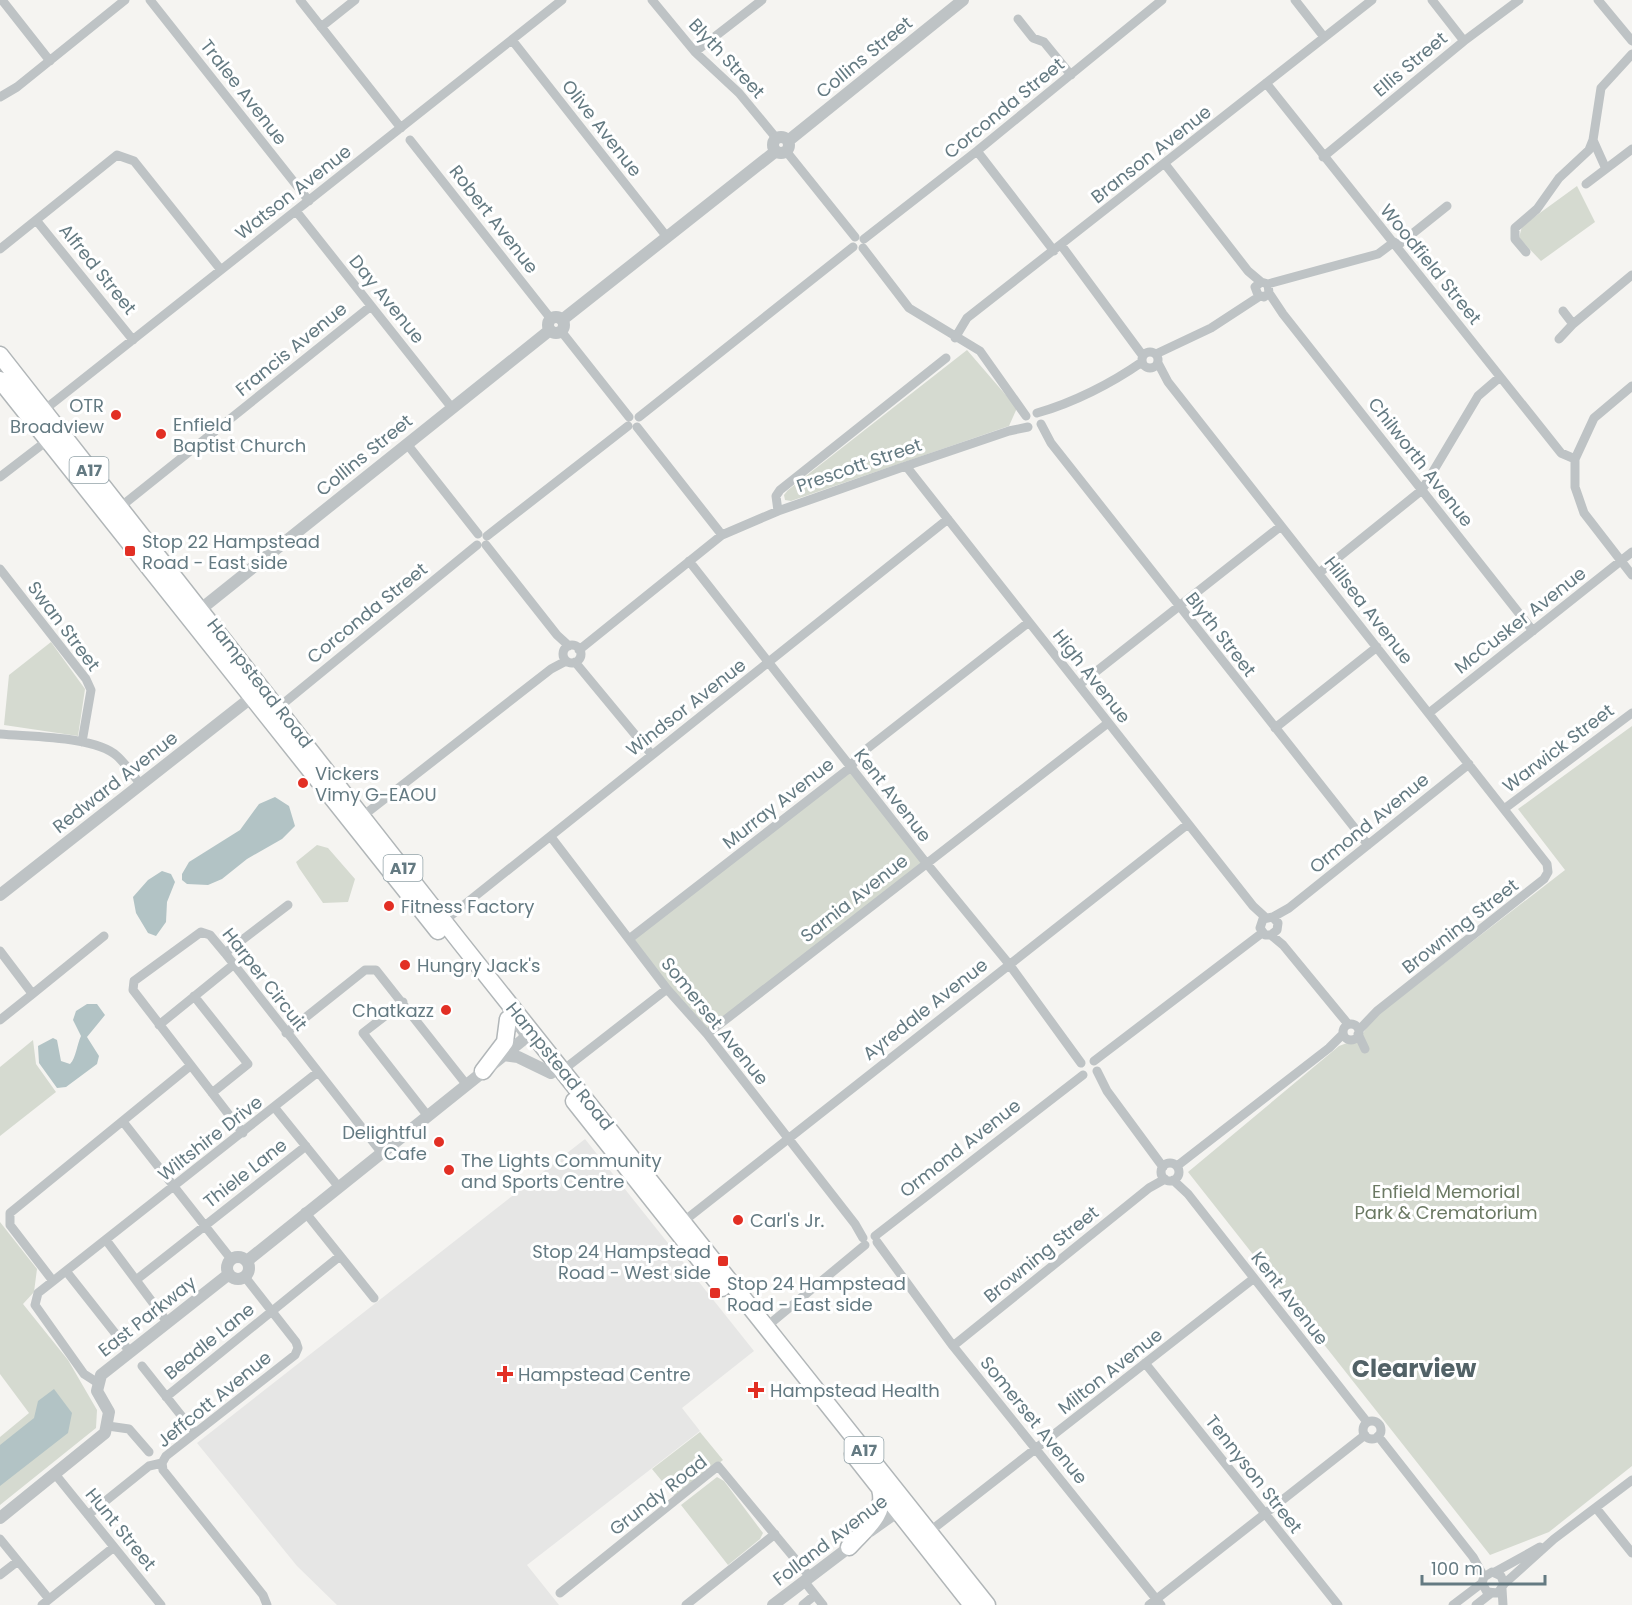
<svg xmlns="http://www.w3.org/2000/svg" width="1632" height="1605" viewBox="0 0 1632 1605" font-family="Poppins,sans-serif">
  <style>
    .built { fill: #e6e6e5 }
    .green { fill: #d5dad0 }
    .water { fill: #b2c3c5 }
    .lines { fill: none; stroke-linecap: round; stroke-linejoin: round }
    .trunk-casing { stroke: #b1b6b8; stroke-width: 19 }
    .minor { stroke: #bec3c5; stroke-width: 9 }
    .tertiary { stroke: #bec3c5; stroke-width: 12 }
    .trunk { stroke: #fff; stroke-width: 16 }
    .poi-dot { fill: #e22f24; stroke: #fff; stroke-width: 2 }
    .labels { text-anchor: middle; dominant-baseline: central; stroke-width: 6; stroke-linejoin: round; paint-order: stroke }
    .shield { fill: #fff; stroke: #92a2a8; stroke-width: 1.5 }
    .shield-label { font-size: 16px; font-weight: bold; fill: #647a82 }
    .street-label { font-size: 18px; fill: #647a82; stroke: #fff }
    .poi-label { font-size: 18px; fill: #647a82; stroke: #fff; text-anchor: start }
    .park-label { font-size: 18px; fill: #6b7963; stroke: #fff }
    .district-label { font-size: 24px; font-weight: bold; fill: #526267; stroke: #fff }
  </style>
  <rect width="100%" height="100%" fill="#f5f4f1"/>
  <!-- built -->
  <path class="built" d="M585,1139L754,1351L682,1408L700,1431L527,1565L559,1605H337L297,1566L197,1443Z"/>
  <!-- green -->
  <path class="green" d="M1577,186L1595,222L1541,261L1519,238L1522,226Z
    M967,350L1017,408L1009,426L791,501L785,500L784,495L788,490Z
    M51,642L85,689L78,736L4,725L9,675Z
    M1632,726V1466L1549,1532L1490,1555L1188,1172L1339,1046L1360,1038L1372,1019L1565,870L1518,809Z
    M851,767L926,863L707,1034L629,939Z
    M317,845L328,848L355,879L348,902L323,903L299,868L296,862Z
    M33,1040L36,1064L56,1092L0,1136V1067Z
    M0,1222L37,1269L34,1292L23,1304L68,1360L97,1410L96,1428L0,1505V1437L29,1413L0,1374Z
    M700,1432L723,1460L675,1497L652,1469Z
    M717,1477L724,1481L763,1533L760,1539L728,1565L681,1505Z"/>
  <!-- water -->
  <path class="water" d="M275,797L289,806L295,826L282,839L247,859L222,879L208,885L187,884L182,880V874L189,862L240,830L259,804Z
    M162,871L171,874L175,882L167,902L166,922L156,936L148,933L136,913L133,897L148,880Z
    M87,1004H97L105,1015L87,1037L99,1056L97,1064L66,1087L57,1088L39,1063L38,1046L53,1038L57,1040L61,1061L70,1064C76,1058 77,1044 81,1036L73,1020L76,1011Z
    M54,1389L72,1413L68,1433L0,1486V1445L34,1418L38,1401Z"/>
  <g class="lines">
    <defs>
      <path id="trunk" d="M0,355L460,942L987,1605
        M0,380L438,931
        M483,1071L505,1042L508,1019
        M574,1101L722,1288
        M853,1454L972,1605
        M849,1547C865,1529 887,1514 880,1489"/>
    </defs>
    <!-- trunk casing -->
    <use href="#trunk" class="trunk-casing"/>
    <!-- minor -->
    <path class="minor" d="M2,0L50,61
      M150,0L309,201
      M300,0L401,128
      M652,0L695,52L739,93L777,139
      M1295,0L1324,37
      M1432,0L1464,41
      M1598,0L1632,41
      M1018,19L1033,38L1044,42L1071,75
      M321,27L355,0
      M512,40L667,237
      M695,52L762,0
      M1266,83L1561,453L1575,459
      M0,97L17,87L125,0
      M410,140L551,319
      M786,151L855,237
      M977,151L1054,251
      M1323,157L1464,41L1519,0
      M1165,164L1248,271L1261,282
      M1606,169L1593,140L1601,88L1632,54
      M1586,184L1632,149
      M296,211L452,408
      M36,220L133,340
      M864,239L977,151L1162,0
      M1061,245L1143,356
      M1397,246L1447,206
      M863,248L909,308L980,351L1026,416
      M0,249L117,155L134,161L221,270
      M1526,252L1515,239V228L1537,209L1559,178L1589,150L1593,140
      M1268,284L1269,293L1264,297L1258,295L1255,287L1261,282L1268,284L1378,254L1394,242
      M1269,293L1283,314L1533,631
      M1563,311L1573,324
      M561,331L629,417
      M955,338L967,318L1372,0
      M1559,339L1573,324L1632,275
      M1142 360a8 8 0 1 1 16 0a8 8 0 1 1-16 0Z
      M1156,354L1211,328L1260,296
      M1158,363L1168,382L1547,864L1548,872L1544,879L1377,1011L1359,1030
      M1632,386L1594,418L1575,459V487L1584,513L1632,575
      M44,410L562,0
      M1037,413C1073,403 1112,383 1142,362
      M639,417L853,247
      M1041,424L1051,443L1368,845
      M637,427L722,535
      M407,444L478,534
      M906,466L1253,906L1265,917
      M0,477L48,440
      M119,508L371,306
      M778,511L776,496L780,490L946,358
      M487,536L628,426
      M486,545L557,635L569,646
      M689,561L923,859L1009,964L1081,1063
      M0,569L86,679L91,690L82,742
      M1319,573L1422,490L1478,396L1500,377
      M563 654a9 9 0 1 1 18 0a9 9 0 1 1-18 0Z
      M579,650L722,535L778,511L900,468L1009,431L1028,427
      M575,662L652,755
      M1079,685L1281,526
      M279,707L477,545
      M1429,713L1632,552
      M1275,728L1377,647
      M0,734C30,737 95,736 117,756C126,764 133,775 141,785
      M1504,809L1632,713
      M364,815L551,669L566,661
      M551,837L667,989L707,1034L855,1224L863,1238
      M1273,917L1278,923L1277,930L1271,935H1265L1260,928L1263,919L1273,917L1289,908L1469,764
      M444,921L948,519
      M1271,935L1283,945L1348,1024
      M629,939L851,767L859,755L1029,622
      M0,951L31,992L30,996L0,1020
      M225,953L288,905
      M30,996L104,936
      M194,996L248,1064L212,1093
      M403,1002L363,1033L427,1115
      M1343 1032a8 8 0 1 1 16 0a8 8 0 1 1-16 0Z
      M159,1025L233,965
      M286,1033L365,970H376L466,1084
      M707,1034L1108,723
      M1358,1034L1365,1049
      M1094,1061L1262,933
      M563,1070L667,989
      M1097,1071L1107,1091L1163,1167
      M275,1108L338,1186
      M124,1123L231,1259
      M243,1133L133,990L134,981L201,932L210,935L225,953L381,1152
      M1161 1172a9 9 0 1 1 18 0a9 9 0 1 1-18 0Z
      M1177,1166L1329,1048L1343,1034
      M1173,1180L1188,1194L1367,1422
      M305,1212L374,1298
      M684,1221L1188,824
      M875,1236L1083,1075
      M106,1240L168,1323
      M877,1242L953,1346L1161,1605
      M66,1271L130,1352
      M245,1277L296,1342L298,1348L295,1355L166,1456L162,1463L163,1470L263,1595L267,1605
      M136,1280L306,1146
      M53,1281L10,1225V1213L190,1066
      M766,1327L865,1245
      M953,1346L1149,1188L1165,1179
      M1145,1363L1338,1605
      M142,1366L195,1433
      M98,1383L84,1374L35,1305L38,1293L318,1072
      M166,1397L340,1256
      M1363 1430a9 9 0 1 1 18 0a9 9 0 1 1-18 0Z
      M108,1426L129,1429L149,1452
      M1378,1436L1473,1557L1484,1577
      M55,1474L161,1605
      M1596,1508L1632,1553
      M88,1515L149,1466L162,1463
      M929,1532L1253,1279
      M0,1539L49,1599
      M1495,1572L1540,1547
      M0,1575L18,1561
      M804,1581L823,1605
      M1504,1584L1501,1576L1492,1572L1484,1577L1482,1583L1487,1592L1498,1593L1504,1584L1554,1539L1632,1480
      M1502,1589L1503,1605
      M560,1593L718,1466L810,1577
      M42,1605L114,1547
      M686,1605L775,1534
      M803,1605L815,1595
      M1149,1605L1365,1435
      M1453,1605L1482,1583
      M1476,1605L1490,1594"/>
    <!-- tertiary -->
    <path class="tertiary" d="M773 145a8 8 0 1 1 16 0a8 8 0 1 1-16 0Z
      M788,141L963,0
      M548 325a8 8 0 1 1 16 0a8 8 0 1 1-16 0Z
      M562,320L776,151
      M201,609L550,330
      M0,895L252,697
      M503,1055L518,1057L551,1073
      M227 1268a11 11 0 1 1 22 0a11 11 0 1 1-22 0Z
      M247,1261L524,1039L525,1033L517,1023
      M0,1518L105,1433L109,1412L97,1391L101,1375L229,1274
      M870,1531L904,1507
      M773,1605L856,1542"/>
    <!-- trunk -->
    <use href="#trunk" class="trunk"/>
  </g>
  <!-- markers -->
  <g class="poi-dot">
    <circle cx="116" cy="415" r="6"/>
    <circle cx="161" cy="434" r="6"/>
    <rect x="124" y="545" width="12" height="12" rx="3"/>
    <circle cx="303" cy="783" r="6"/>
    <circle cx="389" cy="906" r="6"/>
    <circle cx="405" cy="965" r="6"/>
    <circle cx="446" cy="1010" r="6"/>
    <circle cx="439" cy="1142" r="6"/>
    <circle cx="449" cy="1170" r="6"/>
    <circle cx="738" cy="1220" r="6"/>
    <rect x="717" y="1255" width="12" height="12" rx="3"/>
    <rect x="709" y="1287" width="12" height="12" rx="3"/>
    <path d="M502 1365h6v6h6v6h-6v6h-6v-6h-6v-6h6z"/>
    <path d="M753 1381h6v6h6v6h-6v6h-6v-6h-6v-6h6z"/>
  </g>
  <g class="labels">
    <!-- shield labels -->
    <g class="shield">
      <rect x="69.5" y="457" width="39" height="26" rx="4.5"/>
      <rect x="383.5" y="855" width="39" height="26" rx="4.5"/>
      <rect x="844.5" y="1437" width="39" height="26" rx="4.5"/>
    </g>
    <g class="shield-label">
      <text x="89" y="470">A17</text>
      <text x="403" y="868">A17</text>
      <text x="864" y="1450">A17</text>
    </g>
    <!-- street labels -->
    <g class="street-label">
      <text transform="translate(864 57) rotate(-39)">Collins Street</text>
      <text transform="translate(727 58) rotate(47)">Blyth Street</text>
      <text transform="translate(1410 64) rotate(-40)">Ellis Street</text>
      <text transform="translate(244 92) rotate(52)">Tralee Avenue</text>
      <text transform="translate(1004 108) rotate(-39)">Corconda Street</text>
      <text transform="translate(602 128) rotate(52)">Olive Avenue</text>
      <text transform="translate(1151 154) rotate(-38)">Branson Avenue</text>
      <text transform="translate(293 192) rotate(-38)">Watson Avenue</text>
      <text transform="translate(494 219) rotate(52)">Robert Avenue</text>
      <text transform="translate(1431 264) rotate(51)">Woodfield Street</text>
      <text transform="translate(98 269) rotate(51)">Alfred Street</text>
      <text transform="translate(387 299) rotate(51)">Day Avenue</text>
      <text transform="translate(291 349) rotate(-39)">Francis Avenue</text>
      <text transform="translate(364 455) rotate(-39)">Collins Street</text>
      <text transform="translate(1421 462) rotate(52)">Chilworth Avenue</text>
      <text transform="translate(859 465) rotate(-19)">Prescott Street</text>
      <text transform="translate(1369 610) rotate(52)">Hillsea Avenue</text>
      <text transform="translate(367 613) rotate(-39)">Corconda Street</text>
      <text transform="translate(1520 620) rotate(-38)">McCusker Avenue</text>
      <text transform="translate(64 626) rotate(53)">Swan Street</text>
      <text transform="translate(1221 634) rotate(52)">Blyth Street</text>
      <text transform="translate(1092 676) rotate(52)">High Avenue</text>
      <text transform="translate(260 683) rotate(52)">Hampstead Road</text>
      <text transform="translate(686 707) rotate(-38)">Windsor Avenue</text>
      <text transform="translate(1558 748) rotate(-37)">Warwick Street</text>
      <text transform="translate(115 782) rotate(-38)">Redward Avenue</text>
      <text transform="translate(893 795) rotate(52)">Kent Avenue</text>
      <text transform="translate(778 803) rotate(-38)">Murray Avenue</text>
      <text transform="translate(1369 823) rotate(-39)">Ormond Avenue</text>
      <text transform="translate(854 898) rotate(-38)">Sarnia Avenue</text>
      <text transform="translate(1460 926) rotate(-38)">Browning Street</text>
      <text transform="translate(265 979) rotate(52)">Harper Circuit</text>
      <text transform="translate(925 1009) rotate(-38)">Ayredale Avenue</text>
      <text transform="translate(715 1021) rotate(51)">Somerset Avenue</text>
      <text transform="translate(560 1066) rotate(51)">Hampstead Road</text>
      <text transform="translate(210 1138) rotate(-38)">Wiltshire Drive</text>
      <text transform="translate(960 1148) rotate(-38)">Ormond Avenue</text>
      <text transform="translate(245 1173) rotate(-38)">Thiele Lane</text>
      <text transform="translate(1041 1254) rotate(-39)">Browning Street</text>
      <text transform="translate(1290 1298) rotate(52)">Kent Avenue</text>
      <text transform="translate(147 1316) rotate(-38)">East Parkway</text>
      <text transform="translate(209 1341) rotate(-39)">Beadle Lane</text>
      <text transform="translate(1110 1371) rotate(-38)">Milton Avenue</text>
      <text transform="translate(214 1399) rotate(-39)">Jeffcott Avenue</text>
      <text transform="translate(1034 1420) rotate(51)">Somerset Avenue</text>
      <text transform="translate(1254 1474) rotate(52)">Tennyson Street</text>
      <text transform="translate(658 1495) rotate(-38)">Grundy Road</text>
      <text transform="translate(121 1529) rotate(51)">Hunt Street</text>
      <text transform="translate(830 1540) rotate(-37)">Folland Avenue</text>
    </g>
    <!-- poi labels -->
    <g class="poi-label">
      <text x="104" y="405" text-anchor="end">OTR<tspan x="104" dy="21">Broadview</tspan></text>
      <text x="173" y="424">Enfield<tspan x="173" dy="21">Baptist Church</tspan></text>
      <text x="142" y="541">Stop 22 Hampstead<tspan x="142" dy="21">Road - East side</tspan></text>
      <text x="315" y="773">Vickers<tspan x="315" dy="21">Vimy G-EAOU</tspan></text>
      <text x="401" y="906">Fitness Factory</text>
      <text x="417" y="965">Hungry Jack's</text>
      <text x="434" y="1010" text-anchor="end">Chatkazz</text>
      <text x="427" y="1132" text-anchor="end">Delightful<tspan x="427" dy="21">Cafe</tspan></text>
      <text x="461" y="1160">The Lights Community<tspan x="461" dy="21">and Sports Centre</tspan></text>
      <text x="750" y="1220">Carl's Jr.</text>
      <text x="711" y="1251" text-anchor="end">Stop 24 Hampstead<tspan x="711" dy="21">Road - West side</tspan></text>
      <text x="727" y="1283">Stop 24 Hampstead<tspan x="727" dy="21">Road - East side</tspan></text>
      <text x="518" y="1374">Hampstead Centre</text>
      <text x="770" y="1390">Hampstead Health</text>
    </g>
    <!-- park labels -->
    <g class="park-label">
      <text x="1446" y="1191">Enfield Memorial<tspan x="1446" dy="21">Park &amp; Crematorium</tspan></text>
    </g>
    <!-- district labels -->
    <g class="district-label">
      <text x="1414" y="1368">Clearview</text>
    </g>
  </g>
  <!-- scale -->
  <path d="M1422 1575v9h123v-9" fill="none" stroke="#647a82" stroke-width="3"/>
  <text x="1431" y="1575" font-size="18" fill="#647a82" stroke="#ffffff" stroke-width="4.5" paint-order="stroke">100 m</text>
</svg>
